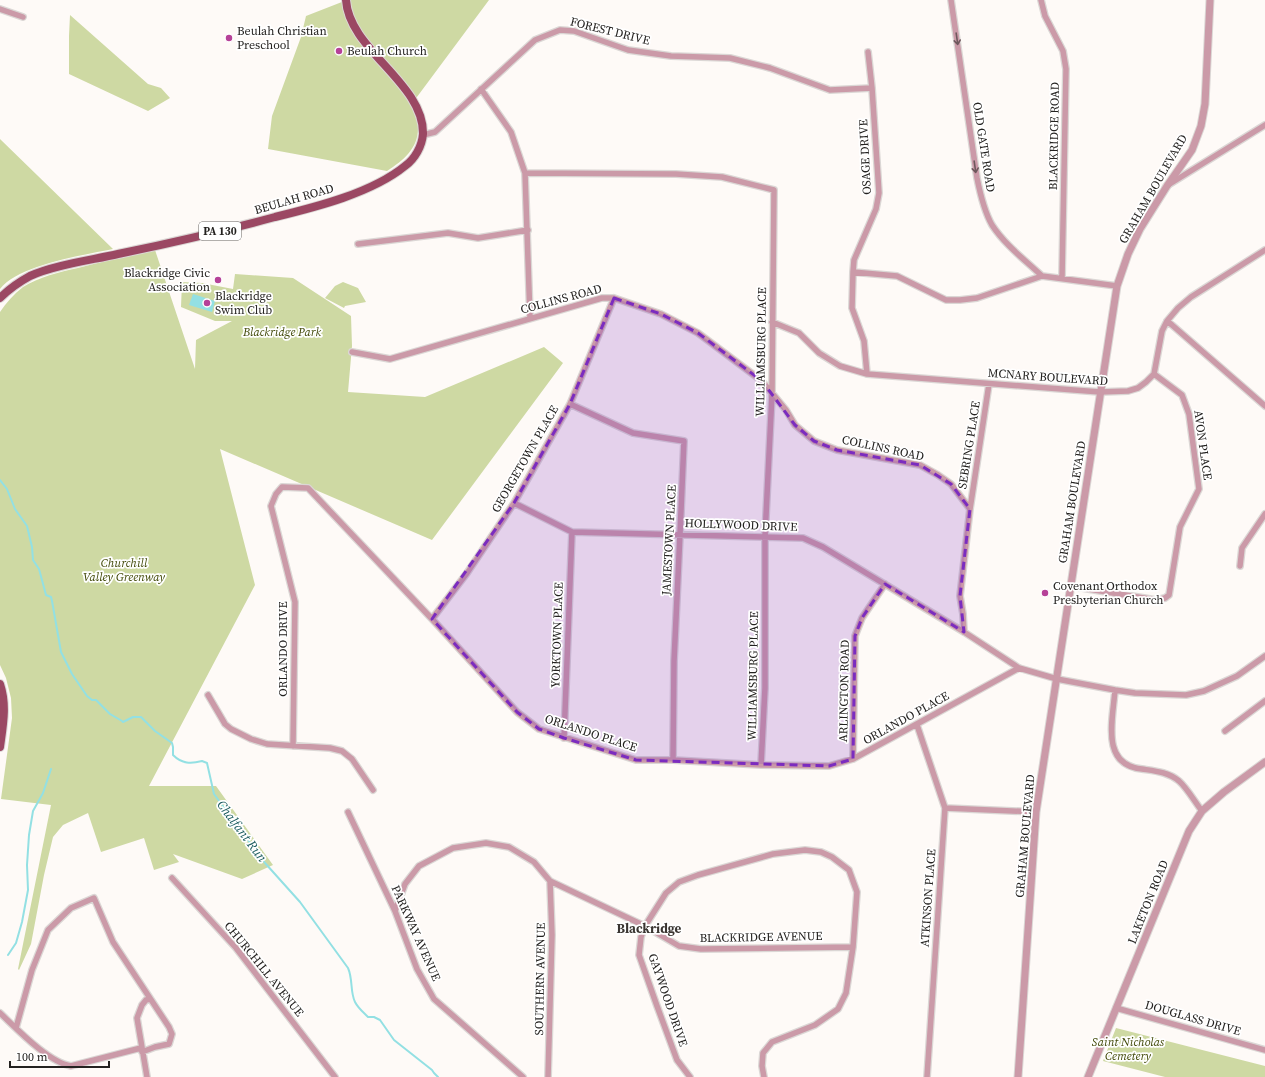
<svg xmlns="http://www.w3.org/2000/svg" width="1265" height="1077" viewBox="0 0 1265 1077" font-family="'Source Serif 4',serif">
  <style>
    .green { fill: #ced9a3 }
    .water { fill: #93e0e3 }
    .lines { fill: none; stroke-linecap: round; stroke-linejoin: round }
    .stream { stroke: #93e0e3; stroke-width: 2 }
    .minor-casing { stroke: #dbd7d5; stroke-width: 8 }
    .tertiary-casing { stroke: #dbd7d5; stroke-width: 9 }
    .primary-casing { stroke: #dbd7d5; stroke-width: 10 }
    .minor { stroke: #cb9aa8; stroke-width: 5.5 }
    .tertiary { stroke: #cb9aa8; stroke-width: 7 }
    .primary { stroke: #9b4863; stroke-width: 8 }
    .oneway { stroke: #6f585d }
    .marked { fill: #7b2cbf; fill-opacity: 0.2; stroke: #7b2cbf; stroke-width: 3; stroke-dasharray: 8 5; stroke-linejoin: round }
    .poi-dot { fill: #b64198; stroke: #fff; stroke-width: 1.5 }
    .labels { text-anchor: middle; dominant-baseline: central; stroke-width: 3.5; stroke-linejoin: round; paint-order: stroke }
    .shield { fill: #fff; stroke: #666463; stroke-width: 1 }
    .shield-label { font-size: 11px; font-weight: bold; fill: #242220 }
    .poi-label { font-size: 12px; fill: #242220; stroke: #fff; text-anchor: start }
    .street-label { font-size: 12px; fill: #242220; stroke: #fff }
    .park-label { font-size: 12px; font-style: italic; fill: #3f4705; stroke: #fff }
    .water-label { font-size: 13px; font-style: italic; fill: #1e5e61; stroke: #fff }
    .neighbourhood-label { font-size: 13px; font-weight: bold; fill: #3a3531; stroke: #fff }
  </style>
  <rect width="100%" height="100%" fill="#fefaf7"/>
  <!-- green -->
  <path class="green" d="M347,0H489L411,105C413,111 417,119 418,126C419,148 404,160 387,171L268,149L272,116L301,37L306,16Z
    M70,15L148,84L161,88L170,98L148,111L69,74V36Z
    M0,139L113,249C84,255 18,265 0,289Z
    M155,250L195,369L196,340L232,321H215L181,307L182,282L202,283L233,289L235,274L293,278L351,316L352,346L348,392L425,397L544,347L563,363L432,540L220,449L255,585L149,786H216L273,865L242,879L173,854L179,862L154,870L144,838L101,852L88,813L63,825L53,837L44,875L31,944L19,970L18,969L51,805L1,799L12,718L11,698L6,678L0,665V312C6,303 14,294 23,287C39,277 59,272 78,268C103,261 129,256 155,250Z
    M343,282L358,288L366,302L345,306L344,308L325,298L335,286Z
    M1116,1028L1265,1066V1077H1165L1103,1061Z"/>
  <!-- water -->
  <path class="water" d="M193,294L215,301L212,312L189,305Z"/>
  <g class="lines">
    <!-- stream -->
    <path class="stream" d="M0,480L7,489L15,509L27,526L32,547L33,560L39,569L46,595L51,597L52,601L61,652L72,674L87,696L92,700H96L110,714L122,721L123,722L133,717H141L155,731L172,743L173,747V755C182,764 191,764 202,761L207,763L214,794L265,863L300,902L348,968C353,979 350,992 355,1002C358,1008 363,1012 368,1017H374L380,1020L394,1040L432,1070L434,1073L438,1077
      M8,955L16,943L22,922L28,890L27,865L29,835L33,811L43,793L51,769"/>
    <defs>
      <path id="minor" d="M951,0L977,178C980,193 984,211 992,225C1005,245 1025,260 1042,276
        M1041,0L1045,16L1063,51L1066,69L1062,278
        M0,9L23,17
        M481,89L511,132L525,173L530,318
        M423,135L435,132L535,40L560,30L574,31L628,50L671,56L730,58L770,68L830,90L872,88
        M525,173L676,174L722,177L774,190L772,394L765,536V688L761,765
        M1168,185L1265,125
        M358,244L448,233L478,238L528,230
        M853,272L897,276L946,300H960L977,298L1042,276L1117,286
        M1167,321L1172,325L1265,406
        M772,322L799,333L819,353L840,366L867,374L1100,392L1128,391L1138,388L1146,382L1154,374L1162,331L1167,321L1178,308L1191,297L1265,250
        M352,352L390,359L602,298H614L661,314L698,333L762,381L786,410L795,425L814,441L837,450L920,465L938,475L951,484L970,509L960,596L963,614L964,632
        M867,374L864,341L852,308L853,272L854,260L876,209L879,193L872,88L868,52
        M570,404L633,433L684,441L680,534L674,661L673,760
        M514,503L572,532L803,538L823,547L964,632L1019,668L1057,679L1115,690L1135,693L1186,695L1204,691L1237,676L1265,656
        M970,509L989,384
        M1240,566L1242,548L1265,514
        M1070,586L1156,600L1165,598L1169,595L1180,527L1199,489L1189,414L1182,395L1154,374
        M432,619L467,573L514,503L570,404L614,298
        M1115,690C1113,719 1100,765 1142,769C1155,771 1168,772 1179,781C1187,788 1195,802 1202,811
        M208,695L225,724L231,729L251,739L267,744L330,748L342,751L352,759L373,790
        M917,725L945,808L927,1077
        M1225,731L1265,701
        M564,738L572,532
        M293,746L295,602L271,506L276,494L282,487L308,488L432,619L517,712L539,729L636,760H673L761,765L829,766L853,759L1019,668
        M853,759L855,636L862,618L885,584
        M945,808L1036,812
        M348,812L395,911L417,969L434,999L523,1077
        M172,878L236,948L335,1077
        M395,911L405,884L419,866L453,848L486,843L509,847L534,862L550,881L645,926L679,946L701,949L853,947
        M1116,1008L1265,1050
        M0,1013C17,1029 48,1062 71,1066L141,1048
        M16,1028L32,970L48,930L71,908L94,898L113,942L169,1027L172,1034L169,1044L155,1047L142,1052
        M147,1077L137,1018L142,1005L146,1000L150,999
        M548,1077L552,935L550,881
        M690,1077L677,1060L657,1006L639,955L641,937L645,926L666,893L679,882L698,875L773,854L805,850L821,852L832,857L849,870L857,892L853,947L846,993L838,1009L815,1025L772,1042L763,1053L762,1066L764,1077"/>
      <path id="tertiary" d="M1018,1077L1036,812L1117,286L1128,254L1140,229L1167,186L1192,150L1201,126L1205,104L1210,0
        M1088,1077L1189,831L1202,811L1224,792L1265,762"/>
      <path id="primary" d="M0,298C9,289 19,282 30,276C54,265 92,260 118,254C171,243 223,231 275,217C316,207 372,193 405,166C415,159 422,146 423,134C424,83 349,50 346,0
        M0,684C7,705 3,725 0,747"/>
    </defs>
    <!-- minor casing -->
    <use href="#minor" class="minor-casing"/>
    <!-- tertiary casing -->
    <use href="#tertiary" class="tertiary-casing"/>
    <!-- primary casing -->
    <use href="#primary" class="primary-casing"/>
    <!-- minor -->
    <use href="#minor" class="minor"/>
    <!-- tertiary -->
    <use href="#tertiary" class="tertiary"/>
    <!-- primary -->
    <use href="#primary" class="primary"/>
  </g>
  <!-- one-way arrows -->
  <defs><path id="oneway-shaft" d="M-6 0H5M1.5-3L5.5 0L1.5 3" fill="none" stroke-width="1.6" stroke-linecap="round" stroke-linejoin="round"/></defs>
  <g class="oneway">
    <use href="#oneway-shaft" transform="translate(957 39) rotate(82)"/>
    <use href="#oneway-shaft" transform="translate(975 167) rotate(82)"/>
  </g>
  <!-- marked area -->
  <path class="marked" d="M614,298L661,314L698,333L762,381L795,425L814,441L837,450L920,465L951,484L970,509L960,596L964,632L885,584L862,618L855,636L853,759L829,766L636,760L564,738L539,729L517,712L432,619L514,503L570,404Z"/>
  <!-- markers -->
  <g class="poi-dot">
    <circle cx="229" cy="38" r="4"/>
    <circle cx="339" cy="51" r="4"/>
    <circle cx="218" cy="280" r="4"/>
    <circle cx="207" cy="303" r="4"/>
    <circle cx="1045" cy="593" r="4"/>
  </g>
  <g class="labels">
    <!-- shield labels -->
    <rect class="shield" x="199" y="222" width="42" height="18" rx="3"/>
    <g class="shield-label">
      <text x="220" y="231">PA 130</text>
    </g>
    <!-- poi labels -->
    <g class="poi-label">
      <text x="237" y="31">Beulah Christian<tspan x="237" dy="14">Preschool</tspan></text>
      <text x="347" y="51">Beulah Church</text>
      <text x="210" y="273" text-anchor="end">Blackridge Civic<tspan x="210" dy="14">Association</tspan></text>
      <text x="215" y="296">Blackridge<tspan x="215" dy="14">Swim Club</tspan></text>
      <text x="1053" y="586">Covenant Orthodox<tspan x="1053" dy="14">Presbyterian Church</tspan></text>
    </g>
    <!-- street labels -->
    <g class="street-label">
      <text transform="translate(610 31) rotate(14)">FOREST DRIVE</text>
      <text transform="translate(1054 136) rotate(-89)">BLACKRIDGE ROAD</text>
      <text transform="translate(984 147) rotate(81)">OLD GATE ROAD</text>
      <text transform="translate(865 157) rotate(-93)">OSAGE DRIVE</text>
      <text transform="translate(1153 189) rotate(-60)">GRAHAM BOULEVARD</text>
      <text transform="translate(294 199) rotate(-16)">BEULAH ROAD</text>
      <text transform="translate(561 299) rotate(-15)">COLLINS ROAD</text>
      <text transform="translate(761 352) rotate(-89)">WILLIAMSBURG PLACE</text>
      <text transform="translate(1048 377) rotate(4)">MCNARY BOULEVARD</text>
      <text transform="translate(969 445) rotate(-81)">SEBRING PLACE</text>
      <text transform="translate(1203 445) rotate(82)">AVON PLACE</text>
      <text transform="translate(883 448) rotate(12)">COLLINS ROAD</text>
      <text transform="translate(525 459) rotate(-60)">GEORGETOWN PLACE</text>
      <text transform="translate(1072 502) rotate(-81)">GRAHAM BOULEVARD</text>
      <text transform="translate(741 525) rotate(2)">HOLLYWOOD DRIVE</text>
      <text transform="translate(669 540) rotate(-87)">JAMESTOWN PLACE</text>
      <text transform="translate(557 635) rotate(-88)">YORKTOWN PLACE</text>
      <text transform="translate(283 649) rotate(-90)">ORLANDO DRIVE</text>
      <text transform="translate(753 676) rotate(-89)">WILLIAMSBURG PLACE</text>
      <text transform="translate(844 691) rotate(-89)">ARLINGTON ROAD</text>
      <text transform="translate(906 718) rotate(-29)">ORLANDO PLACE</text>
      <text transform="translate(591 733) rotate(18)">ORLANDO PLACE</text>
      <text transform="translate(1025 836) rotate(-85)">GRAHAM BOULEVARD</text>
      <text transform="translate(928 898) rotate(-86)">ATKINSON PLACE</text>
      <text transform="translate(1148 902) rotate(-68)">LAKETON ROAD</text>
      <text transform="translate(416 933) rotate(66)">PARKWAY AVENUE</text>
      <text transform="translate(761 937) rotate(-1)">BLACKRIDGE AVENUE</text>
      <text transform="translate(264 969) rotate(51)">CHURCHILL AVENUE</text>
      <text transform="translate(540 979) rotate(-89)">SOUTHERN AVENUE</text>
      <text transform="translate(668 1000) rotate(71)">GAYWOOD DRIVE</text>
      <text transform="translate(1193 1018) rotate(16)">DOUGLASS DRIVE</text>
    </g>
    <!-- park labels -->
    <g class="park-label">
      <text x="282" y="332">Blackridge Park</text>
      <text x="124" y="563">Churchill<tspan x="124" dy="14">Valley Greenway</tspan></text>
      <text x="1128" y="1042">Saint Nicholas<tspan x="1128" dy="14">Cemetery</tspan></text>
    </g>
    <!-- water labels -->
    <g class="water-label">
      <text transform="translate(242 831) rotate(53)">Chalfant Run</text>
    </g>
    <!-- neighbourhood labels -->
    <g class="neighbourhood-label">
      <text x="649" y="928">Blackridge</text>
    </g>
  </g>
  <!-- scale -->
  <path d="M10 1061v6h99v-6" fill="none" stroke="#242220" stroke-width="2"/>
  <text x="16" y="1061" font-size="12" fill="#242220" stroke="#ffffff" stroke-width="3" paint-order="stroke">100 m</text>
</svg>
